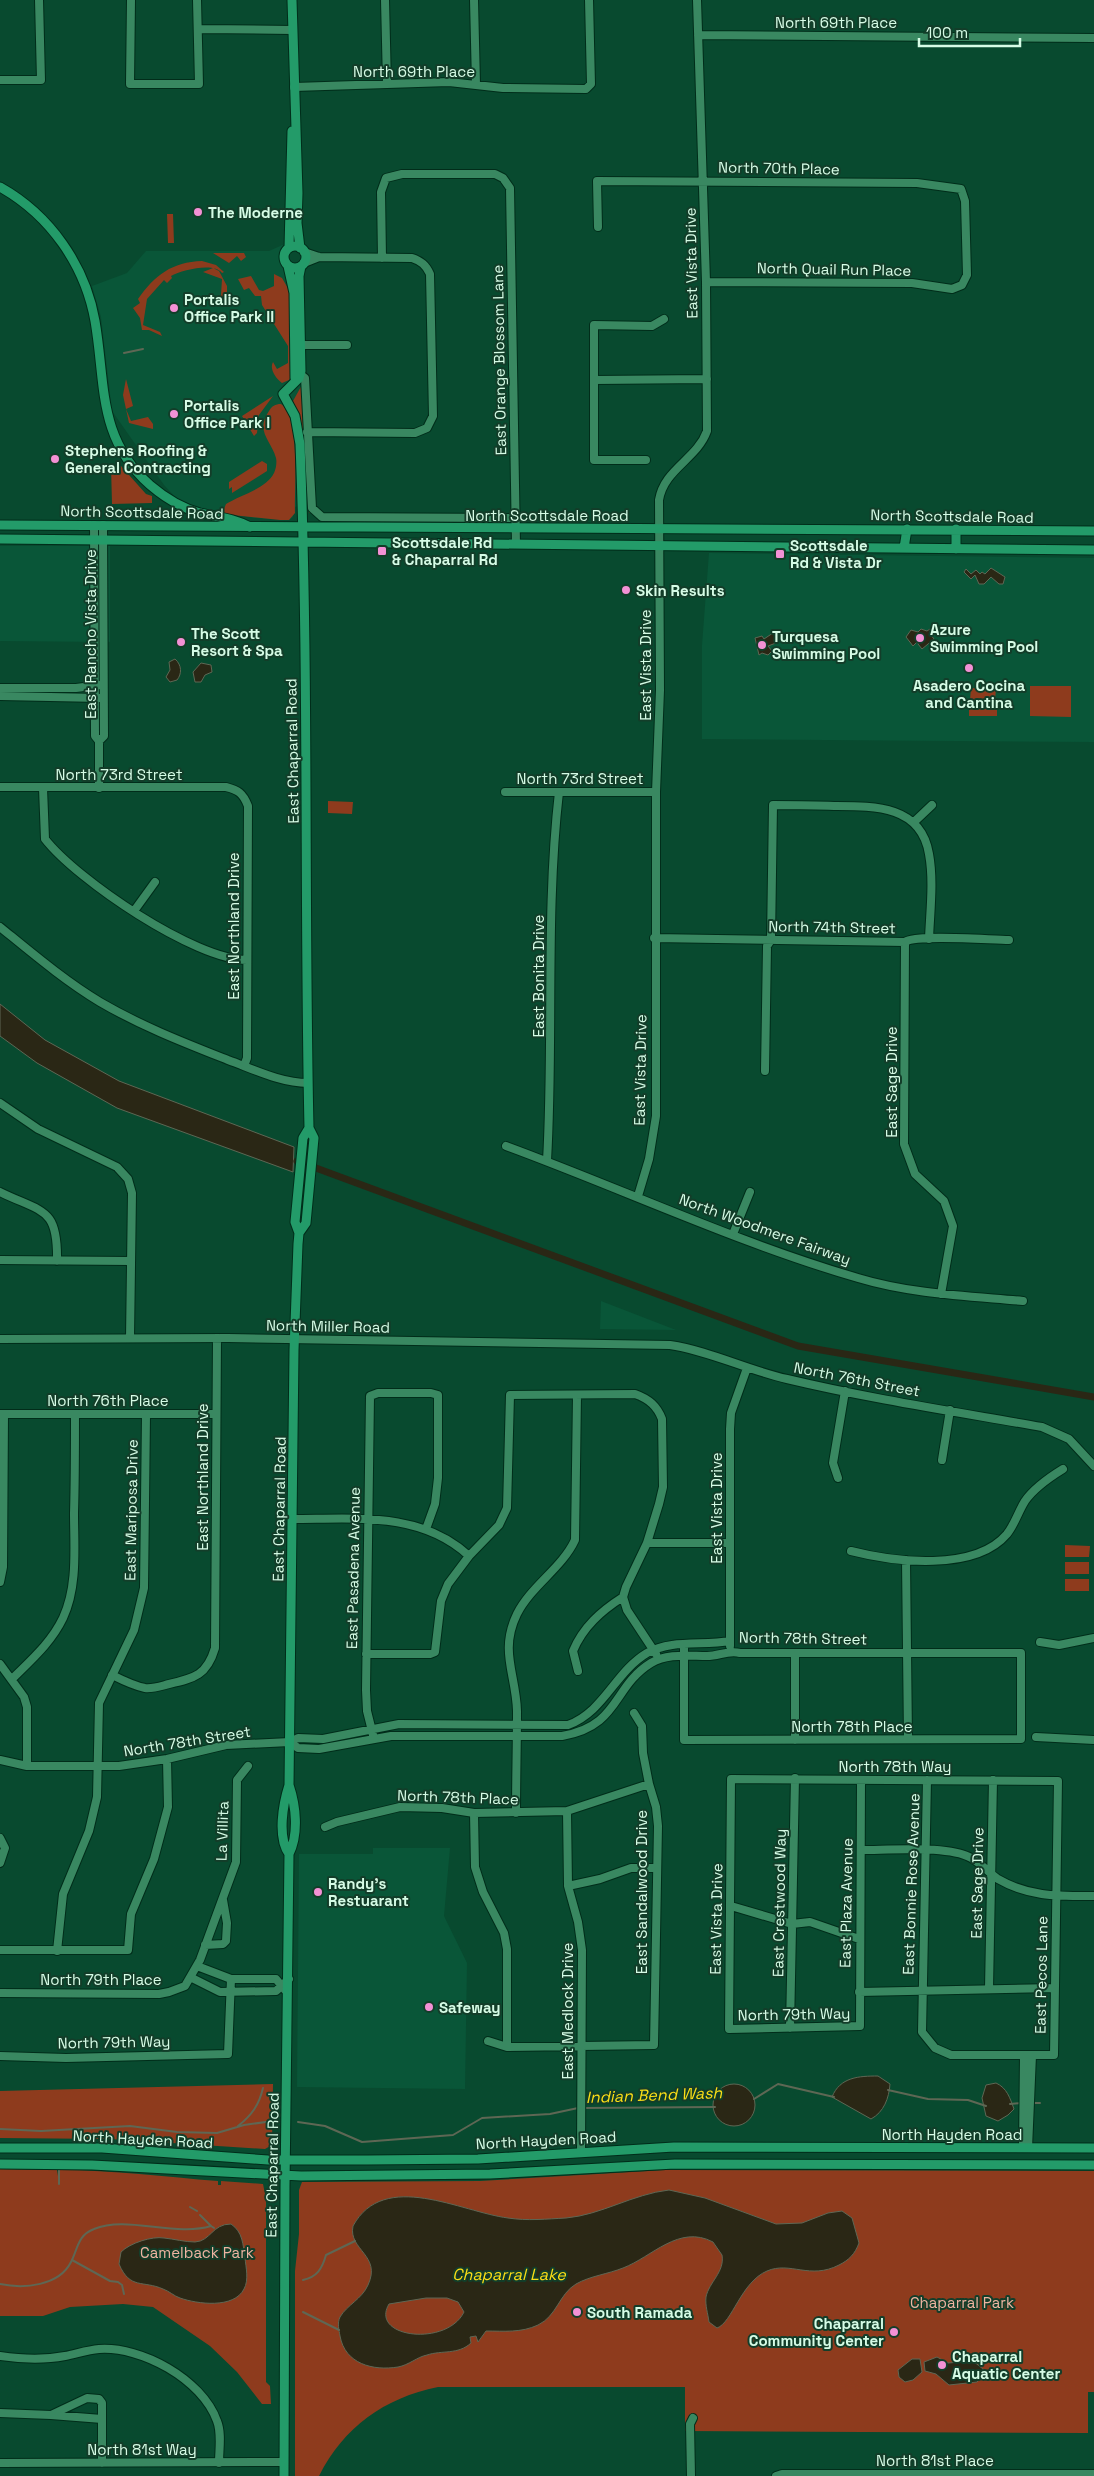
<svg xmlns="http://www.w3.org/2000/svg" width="1094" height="2476" viewBox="0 0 1094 2476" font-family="'Space Grotesk',sans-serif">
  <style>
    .built { fill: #095638 }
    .green { fill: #8e3b1d }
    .water { fill: #2a2715; stroke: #5e6754; fill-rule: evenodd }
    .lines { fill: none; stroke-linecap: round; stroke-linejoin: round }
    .stream { stroke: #5e6754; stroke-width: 2 }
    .canal { stroke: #2a2715; stroke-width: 7 }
    .minor-casing { stroke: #012d1a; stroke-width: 10 }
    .major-casing { stroke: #012d1a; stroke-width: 11 }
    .minor { stroke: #398861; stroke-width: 8 }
    .major { stroke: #239b69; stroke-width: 9 }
    .poi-dot { fill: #f391d5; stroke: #133d29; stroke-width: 2 }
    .labels { text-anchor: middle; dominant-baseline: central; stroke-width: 4; stroke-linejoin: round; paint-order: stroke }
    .street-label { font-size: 15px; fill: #d6fce6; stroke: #133d29 }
    .poi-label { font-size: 15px; font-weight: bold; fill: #d6fce6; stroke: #133d29; text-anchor: start }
    .park-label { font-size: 15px; fill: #efb4a1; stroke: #133d29 }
    .water-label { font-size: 16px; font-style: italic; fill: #fcdf16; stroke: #133d29 }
  </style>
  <rect width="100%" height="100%" fill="#084a2f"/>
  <!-- built -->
  <path class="built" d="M287,243L282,251V263L287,270L297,271L310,502L295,507L293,517L289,520L255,518L196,507L178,500L164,485L112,411L101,317L92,286L127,273L146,251H269Z
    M0,546H110V642L0,641Z
    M709,553L1094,558V742L702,739V645Z
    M601,1301L676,1330L600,1329Z
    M373,1848H450L444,1916L467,1963L465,2089L297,2087L299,1854H373Z"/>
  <!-- green -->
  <path class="green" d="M167,214H173L174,243H168Z
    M213,253H244L246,257L241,261L237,256L229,263Z
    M202,261L216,265L224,272L222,273C214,262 182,270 171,276L172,278L167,283L164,280L147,299L143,325L160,332L162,336L149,330H142L140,318L133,308L140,303L138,299C155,275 172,262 202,261Z
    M213,268L219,271L227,286V295L220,300L218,297L221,295L222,279L203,272Z
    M274,274L282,278L289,290L291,376L289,380L282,383C276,379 269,369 273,362L277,369L288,363V346L262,305L261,296H255L249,288L244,290L238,279L251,276L259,290L263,291L274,286Z
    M126,379L133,406L126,409L131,421L148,417L153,424V429L129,423L123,395Z
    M303,383L311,512L309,513L303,431L293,401Z
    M273,396L259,415L257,433L254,436L242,416Z
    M281,404C301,417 294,490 295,513L289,520H280L222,514L226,504C240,495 266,489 274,473C276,469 277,462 276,458C271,440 255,432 269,411C272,406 275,404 281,404Z
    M262,461L267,464V471L232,493V487L229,489V482Z
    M111,466H121L146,494L152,496V503L112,504Z
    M1030,686H1071V717L1030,716Z
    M971,688L996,689L995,700H970Z
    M969,702L997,703V716H969Z
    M328,801L353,802L352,814L328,813Z
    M1065,1545L1090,1546L1089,1557H1065Z
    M1065,1562H1089V1574H1065Z
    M1065,1579H1089V1591H1065Z
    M273,2084L272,2145L265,2149L110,2139L0,2138V2091Z
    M0,2169L57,2170L58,2176H60V2170C113,2170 166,2177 218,2181V2185H221V2181L263,2184L266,2199V2382L270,2386L271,2404H262L237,2372L210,2346L153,2307L123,2304L70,2307L43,2316H0Z
    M666,2170L1094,2171V2392H1088V2433L685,2431V2387H438C384,2398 344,2427 319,2476H295V2271L299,2234V2190L302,2182L480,2181Z"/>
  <!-- water -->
  <path class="water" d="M991,568L1005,577L1003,584H999L991,577L984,584H979L975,575L971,579L964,572L966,569L971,574L976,570L980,574L982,572L985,574Z
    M921,629L927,631L930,629L934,632L931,635L934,639L922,649L918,644L919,640L913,646L906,637L911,630L918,632Z
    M773,633L777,637L774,640L776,643L768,646L772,651L768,655L762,653L759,655L755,638L762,636L764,639Z
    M175,659C182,665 182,674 177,680L170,682L166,677L170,670L169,662Z
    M201,663L211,665L212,672L205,675L201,682H195L193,672Z
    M0,1004L45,1040L119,1081L294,1147L293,1172L117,1108L37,1063L0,1036Z
    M878,2076L890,2084C889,2098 884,2112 871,2119L832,2097C840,2077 859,2076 878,2076Z
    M996,2083C1007,2088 1010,2098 1014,2109L1008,2115L998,2121L986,2116L982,2098L986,2085Z
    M713 2105a21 21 0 1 1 42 0a21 21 0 1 1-42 0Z
    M669,2190L705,2198L776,2224L802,2223L828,2213L842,2211L852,2218L859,2243C855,2254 849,2260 839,2265C810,2280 790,2261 767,2271C741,2282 732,2323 717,2328L709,2322C708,2314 705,2305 706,2297C709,2282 725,2272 722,2255L713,2242C679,2224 652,2257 623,2268C608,2274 590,2276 576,2284C559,2294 557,2316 538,2325C521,2333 504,2331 486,2331L478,2342L476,2336L470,2337L471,2343C458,2355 442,2350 427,2355C417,2357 409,2365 398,2367C373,2371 345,2364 340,2336C339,2330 337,2323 340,2317C347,2305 362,2299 368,2285C382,2255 348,2250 353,2226C384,2169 461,2212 508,2218C527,2221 547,2219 566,2218C601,2215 633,2194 669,2190ZM426,2298H447L458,2302L464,2312C447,2347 369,2338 389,2304Z
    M231,2224C243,2232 243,2245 245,2258C246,2268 249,2280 244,2289C234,2309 197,2304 180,2298C174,2296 169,2291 163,2289C143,2280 130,2290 119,2264L121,2252C130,2243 152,2236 164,2238C174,2239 185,2242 195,2242C211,2241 212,2224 231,2224Z
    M937,2357L948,2363L973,2361L983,2369L984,2375L977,2382L949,2385L936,2374L925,2371L924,2362Z
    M912,2359H920L922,2372L913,2380L905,2382L899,2377L898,2370Z"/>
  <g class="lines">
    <!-- stream -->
    <path class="stream" d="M124,353L143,349
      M888,2090L928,2099L968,2100L986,2106
      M754,2099L778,2084L834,2097
      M1033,2103H1040
      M1010,2104L1021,2103
      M583,2108L715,2107
      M298,2122L325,2126L362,2142L453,2135L482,2118L550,2114L578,2108
      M238,2126C252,2115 259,2105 263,2088
      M0,2129L41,2131L130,2126L177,2132L217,2133L244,2125L273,2121
      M59,2170V2184
      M190,2207L197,2211
      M200,2215L211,2226
      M72,2260L110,2281L118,2282L122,2285L124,2294
      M303,2280C317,2277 322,2269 326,2255L355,2241
      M0,2284C24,2289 59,2286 71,2262C78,2248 78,2235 94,2229C126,2215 175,2237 211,2226L214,2228
      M303,2312L339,2330"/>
    <!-- canal -->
    <path class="canal" d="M297,1161L798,1346L1094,1397"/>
    <defs>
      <path id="minor" d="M131,0L130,84H199L197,0
        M385,0L387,84
        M474,0L476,84
        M199,29L293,30
        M698,35L1094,38
        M0,80H41L39,0
        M294,87L449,82L503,88L586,89L591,84L589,0
        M598,227L597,181L917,183L961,189L965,201L967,275L962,285L952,289L912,283L706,282
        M304,252L319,257L412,258C421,261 426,265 430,274L433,416L427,428L415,433L307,432
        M382,258L381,192L386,178L402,174H495L503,178L510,188L516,544
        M304,263L319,257
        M302,345H347
        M300,374L305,378L312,508L322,517L516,518
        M594,380L707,379
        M646,460H594V325L652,326L664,319
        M94,525L95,736L99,741V788
        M0,688H76L100,685
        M0,696L100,698
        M99,741L104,736L103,525
        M0,787H226C238,790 243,793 248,806L247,1058L244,1066
        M43,788L45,839C77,880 195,960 247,960
        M505,792H656
        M914,822L932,805
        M134,911L155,882
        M0,927C32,953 65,981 100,1002C141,1026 185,1043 228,1060C253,1069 281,1083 308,1083
        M654,938L905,942C916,934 991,940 1009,940
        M905,942L904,1144L915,1174L944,1201L953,1226L941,1294
        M765,1071L767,946L771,940L773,805C793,805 814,805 834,806C874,806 921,805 929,854C934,881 930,912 929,939
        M0,1103L38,1129L117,1167L128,1179L132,1193L130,1338
        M506,1146C623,1189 738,1243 858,1278C911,1294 968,1296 1023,1301
        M547,1161C554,1038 545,914 559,792
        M0,1192C43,1213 58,1207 57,1261
        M638,1196L649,1159L656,1116V792L660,690L659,500C664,469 697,459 707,431L706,282L697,0
        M733,1234L750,1192
        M0,1260L131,1261
        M0,1339L228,1338L670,1345C710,1351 747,1370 787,1379C871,1399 957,1412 1042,1427L1069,1439L1094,1466
        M0,1414H216
        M942,1460L950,1410
        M838,1478L833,1463L845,1391
        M292,1519C354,1519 421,1511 469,1556
        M647,1543H730
        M851,1551C894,1562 975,1572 1007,1534C1015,1524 1018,1512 1025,1501C1034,1488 1050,1477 1063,1469
        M906,1560L908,1739
        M0,1582L3,1567L4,1414
        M623,1597L627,1610L656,1654
        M1040,1642L1059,1645L1094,1638
        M730,1646V1429L731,1413L747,1368
        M795,1653V1740
        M366,1654H430L435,1652L441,1601L448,1584L469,1556L499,1525L507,1508L510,1395L635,1394C649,1399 657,1406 662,1419L663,1487L659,1504L647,1543L626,1587L623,1597C601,1611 583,1627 573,1651L578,1671
        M0,1664L24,1697L27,1707V1766
        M112,1675C122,1680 134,1686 145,1688C153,1689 161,1686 169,1684C195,1678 207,1675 215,1648L217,1338
        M12,1679C31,1660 51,1643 63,1618C78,1586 74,1547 74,1513C75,1480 75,1447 75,1414
        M1036,1737L1094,1740
        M374,1739L367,1711L366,1690L370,1396L378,1393H431L438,1395V1478L435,1504L426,1529
        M290,1742L298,1748L319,1749L391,1736H562C620,1726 612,1687 651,1663C667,1653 688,1656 707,1656C719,1656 728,1650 740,1653H1021V1739L684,1740V1644
        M0,1760L27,1766H119L167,1759L226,1745L290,1742L298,1738L323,1739L399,1724L568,1725C604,1712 615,1672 647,1653C672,1639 702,1646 730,1641
        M861,1780L860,2026L729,2029L731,1779L1058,1781L1054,2055H951L935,2048L922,2032L927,1780
        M567,1811L568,1886L578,1922L582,1950L581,2153
        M474,1813L475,1867L483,1892L504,1933L507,1949V2047
        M516,1813C516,1779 517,1745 517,1711C516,1674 499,1651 517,1614C531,1586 562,1568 575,1540L577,1395
        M325,1827L337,1822L400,1807L442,1808L474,1813L567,1811L649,1784
        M0,1838L5,1848L0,1863
        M861,1850C888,1850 943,1846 967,1856C980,1861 987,1872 998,1879C1029,1897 1058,1896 1094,1896
        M568,1886L600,1879L631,1868H657
        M731,1906L792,1924L810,1922L859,1939
        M205,1945L223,1944L226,1941L227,1923L223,1900
        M0,1950H128L131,1914L154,1859L168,1807L167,1759
        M57,1951L63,1894L89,1831L97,1797L99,1703L134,1630L144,1588L146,1415
        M197,1966L231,1979H276L285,1990
        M192,1978L220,1992L276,1991L289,1979
        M989,1988L993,1780
        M859,1992L1055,1988
        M0,1993L159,1994L169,1992L185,1986L200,1960L236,1862L237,1780L248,1766
        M790,2028L795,1778
        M488,2041L507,2047L654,2045L658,1826L656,1807L649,1784L643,1753L642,1726L634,1713
        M0,2056L66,2058L228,2054L231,1979
        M1023,2148L1024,2055
        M1028,2148L1032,2055
        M0,2356C21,2359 44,2360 65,2356C76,2354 87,2350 99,2349C141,2346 202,2379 217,2421C222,2433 219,2450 219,2463
        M0,2413L51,2415L87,2398L99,2399L102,2403V2463
        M51,2415L102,2419
        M0,2463L284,2462
        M691,2476L690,2424L693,2418
        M776,2476L782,2474H1094"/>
      <path id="major" d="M292,0L298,193L297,223L300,248
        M0,187C50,215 85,265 95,321C106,385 97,438 150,485C164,497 182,508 200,513C217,517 234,518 250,527
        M284 257a11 11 0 1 1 22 0a11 11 0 1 1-22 0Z
        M289,248L292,131
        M288,266L294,293L295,378
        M0,525L1094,531
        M956,529V549
        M0,539L1094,550
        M904,548L907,529
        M299,1233L295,1222L303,1138L309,1128
        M289,1854C277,1837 283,1804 289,1785
        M0,2148H102L268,2160H367L478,2159L674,2147L1094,2148
        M0,2164L92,2165L301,2176L490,2174L675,2164L1094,2165
        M284,2476L285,2187L289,1854C299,1834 296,1806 289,1785L294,1350L298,1244L299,1233L306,1223L314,1138L309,1128C304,900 309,672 300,444L295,416L283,394L299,378L301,371L299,276L301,266"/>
    </defs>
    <!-- minor casing -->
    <use href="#minor" class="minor-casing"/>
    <!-- major casing -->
    <use href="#major" class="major-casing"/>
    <!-- minor -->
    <use href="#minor" class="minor"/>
    <!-- major -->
    <use href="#major" class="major"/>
  </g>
  <!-- markers -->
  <g class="poi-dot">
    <circle cx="198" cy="212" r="5"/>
    <circle cx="174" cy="308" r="5"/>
    <circle cx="174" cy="414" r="5"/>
    <circle cx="55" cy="459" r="5"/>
    <rect x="377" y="546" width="10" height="10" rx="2.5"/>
    <rect x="775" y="549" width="10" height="10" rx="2.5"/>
    <circle cx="626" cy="590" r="5"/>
    <circle cx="920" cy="638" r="5"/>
    <circle cx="181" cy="642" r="5"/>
    <circle cx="762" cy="645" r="5"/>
    <circle cx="969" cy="668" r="5"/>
    <circle cx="318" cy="1892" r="5"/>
    <circle cx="429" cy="2007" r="5"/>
    <circle cx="577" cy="2312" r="5"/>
    <circle cx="894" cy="2332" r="5"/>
    <circle cx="942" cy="2365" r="5"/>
  </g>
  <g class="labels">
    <!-- street labels -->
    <g class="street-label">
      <text x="836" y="22">North 69th Place</text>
      <text x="414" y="71">North 69th Place</text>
      <text transform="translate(779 168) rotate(1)">North 70th Place</text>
      <text transform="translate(691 263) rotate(-91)">East Vista Drive</text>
      <text transform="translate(834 269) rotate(1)">North Quail Run Place</text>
      <text transform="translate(499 360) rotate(-91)">East Orange Blossom Lane</text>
      <text transform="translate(142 512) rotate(1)">North Scottsdale Road</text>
      <text x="547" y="515">North Scottsdale Road</text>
      <text transform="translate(952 516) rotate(1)">North Scottsdale Road</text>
      <text transform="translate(90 634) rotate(-90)">East Rancho Vista Drive</text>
      <text transform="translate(645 665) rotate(-90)">East Vista Drive</text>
      <text transform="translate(292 751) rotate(-91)">East Chaparral Road</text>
      <text x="119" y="774">North 73rd Street</text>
      <text x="580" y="778">North 73rd Street</text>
      <text transform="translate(233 926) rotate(-90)">East Northland Drive</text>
      <text transform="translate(832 927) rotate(1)">North 74th Street</text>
      <text transform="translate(538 976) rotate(-90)">East Bonita Drive</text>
      <text transform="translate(640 1070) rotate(-89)">East Vista Drive</text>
      <text transform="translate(891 1082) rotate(-90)">East Sage Drive</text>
      <text transform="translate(765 1229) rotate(20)">North Woodmere Fairway</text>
      <text transform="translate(328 1326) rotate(1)">North Miller Road</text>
      <text transform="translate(857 1379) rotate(11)">North 76th Street</text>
      <text x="108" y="1400">North 76th Place</text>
      <text transform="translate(202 1477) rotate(-90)">East Northland Drive</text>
      <text transform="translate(716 1508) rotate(-90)">East Vista Drive</text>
      <text transform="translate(279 1509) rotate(-89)">East Chaparral Road</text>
      <text transform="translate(131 1510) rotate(-89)">East Mariposa Drive</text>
      <text transform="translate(353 1568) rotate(-89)">East Pasadena Avenue</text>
      <text transform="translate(803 1638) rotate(1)">North 78th Street</text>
      <text x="852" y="1726">North 78th Place</text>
      <text transform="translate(187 1741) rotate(-9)">North 78th Street</text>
      <text x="895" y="1766">North 78th Way</text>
      <text transform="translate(458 1797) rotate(2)">North 78th Place</text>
      <text transform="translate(222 1831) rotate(-88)">La Villita</text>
      <text transform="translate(977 1883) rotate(-89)">East Sage Drive</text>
      <text transform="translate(911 1884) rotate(-88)">East Bonnie Rose Avenue</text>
      <text transform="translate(641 1892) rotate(-90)">East Sandalwood Drive</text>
      <text transform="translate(779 1903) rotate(-89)">East Crestwood Way</text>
      <text transform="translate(846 1903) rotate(-89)">East Plaza Avenue</text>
      <text transform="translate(716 1919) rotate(-89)">East Vista Drive</text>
      <text transform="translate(1041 1975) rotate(-89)">East Pecos Lane</text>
      <text x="101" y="1979">North 79th Place</text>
      <text transform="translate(567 2011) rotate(-90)">East Medlock Drive</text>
      <text transform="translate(794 2014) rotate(-1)">North 79th Way</text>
      <text transform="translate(114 2042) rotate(-1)">North 79th Way</text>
      <text x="952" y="2134">North Hayden Road</text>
      <text transform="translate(143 2139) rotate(3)">North Hayden Road</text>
      <text transform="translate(546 2140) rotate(-3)">North Hayden Road</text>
      <text transform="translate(272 2165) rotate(-89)">East Chaparral Road</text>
      <text x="142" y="2449">North 81st Way</text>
      <text x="935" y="2460">North 81st Place</text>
    </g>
    <!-- poi labels -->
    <g class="poi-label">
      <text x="208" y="212">The Moderne</text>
      <text x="184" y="299">Portalis<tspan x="184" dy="17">Office Park II</tspan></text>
      <text x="184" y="405">Portalis<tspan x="184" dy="17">Office Park I</tspan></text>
      <text x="65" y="450">Stephens Roofing &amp;<tspan x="65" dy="17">General Contracting</tspan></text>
      <text x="392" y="542">Scottsdale Rd<tspan x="392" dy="17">&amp; Chaparral Rd</tspan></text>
      <text x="790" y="545">Scottsdale<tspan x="790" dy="17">Rd &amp; Vista Dr</tspan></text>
      <text x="636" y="590">Skin Results</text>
      <text x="930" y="629">Azure<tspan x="930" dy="17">Swimming Pool</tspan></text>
      <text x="191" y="633">The Scott<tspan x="191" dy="17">Resort &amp; Spa</tspan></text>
      <text x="772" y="636">Turquesa<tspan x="772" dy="17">Swimming Pool</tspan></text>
      <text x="969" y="685" text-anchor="middle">Asadero Cocina<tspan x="969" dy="17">and Cantina</tspan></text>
      <text x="328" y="1883">Randy’s<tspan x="328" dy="17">Restuarant</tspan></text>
      <text x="439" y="2007">Safeway</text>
      <text x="587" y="2312">South Ramada</text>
      <text x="884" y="2323" text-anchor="end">Chaparral<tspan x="884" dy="17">Community Center</tspan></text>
      <text x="952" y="2356">Chaparral<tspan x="952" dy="17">Aquatic Center</tspan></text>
    </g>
    <!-- park labels -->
    <g class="park-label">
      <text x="197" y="2252">Camelback Park</text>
      <text x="962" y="2302">Chaparral Park</text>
    </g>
    <!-- water labels -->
    <g class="water-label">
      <text transform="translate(654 2095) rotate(-2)">Indian Bend Wash</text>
      <text x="509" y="2274">Chaparral Lake</text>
    </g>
  </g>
  <!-- scale -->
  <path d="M919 38v8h101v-8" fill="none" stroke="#d6fce6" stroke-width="2.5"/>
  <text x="926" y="38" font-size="15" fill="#d6fce6" stroke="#133d29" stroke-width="4" paint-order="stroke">100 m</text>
</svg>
